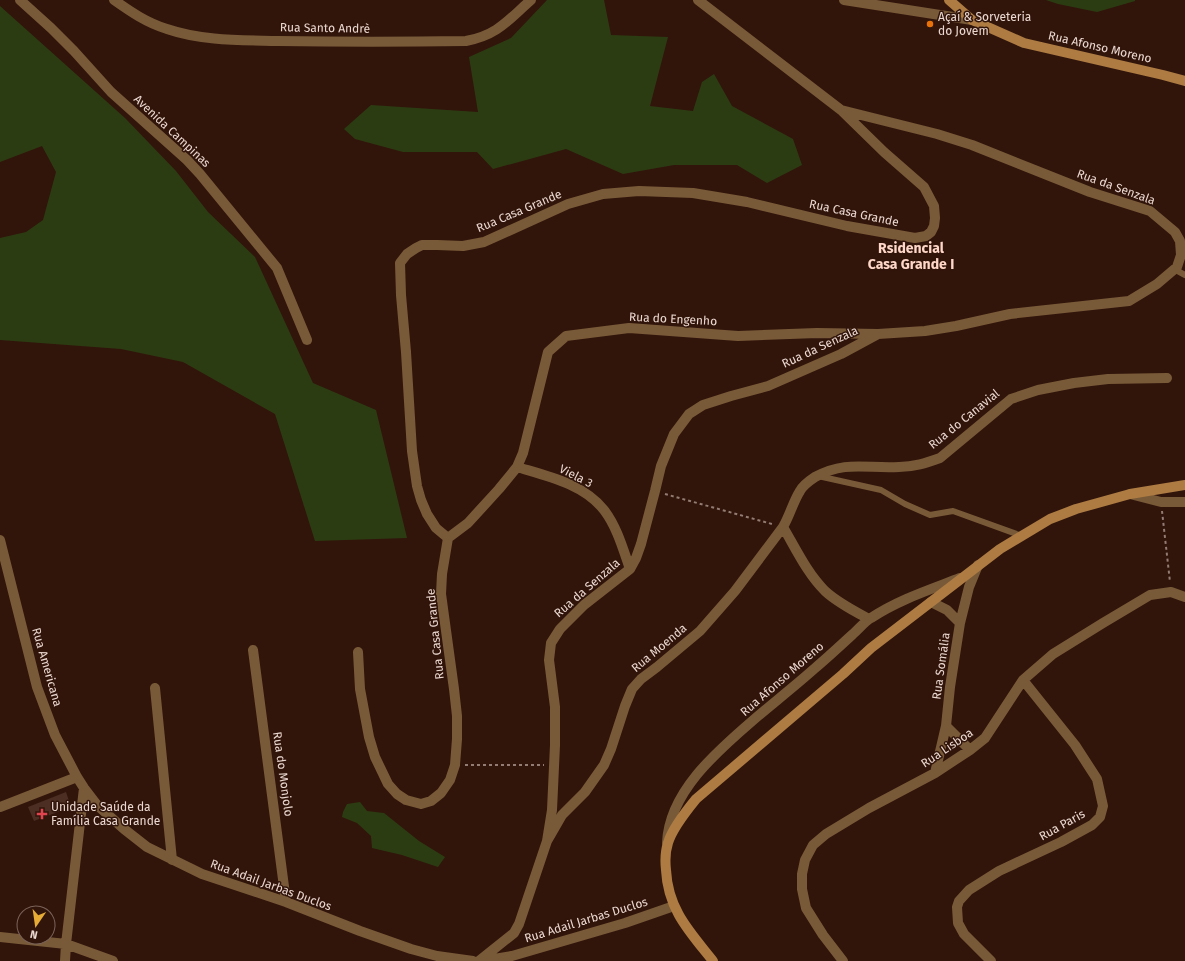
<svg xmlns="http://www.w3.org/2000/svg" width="1185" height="961" viewBox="0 0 1185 961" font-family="'Fira Sans',sans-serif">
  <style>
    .green { fill: #2c3c12 }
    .building { fill: #4c2e22 }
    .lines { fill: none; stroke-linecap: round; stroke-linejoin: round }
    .path { stroke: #937c73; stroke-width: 2; stroke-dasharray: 3 3; stroke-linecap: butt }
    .lane { stroke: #795a38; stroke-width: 6 }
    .street { stroke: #795a38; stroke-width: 10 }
    .secondary { stroke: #ae7c43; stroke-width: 10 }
    .food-dot { fill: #e8710a; stroke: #31150b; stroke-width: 1.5 }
    .health-dot { fill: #e0444e; stroke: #31150b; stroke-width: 1.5 }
    .labels { text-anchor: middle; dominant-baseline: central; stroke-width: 3; stroke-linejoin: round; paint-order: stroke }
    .poi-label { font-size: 12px; fill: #ebd8d0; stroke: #31150b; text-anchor: start }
    .street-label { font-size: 12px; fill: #ebd8d0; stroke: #31150b }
    .quarter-label { font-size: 14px; font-weight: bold; fill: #fed7c8; stroke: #31150b }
  </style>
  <rect width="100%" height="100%" fill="#31150b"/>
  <!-- green -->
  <path class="green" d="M547,0H604L611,35L668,37L650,106L693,111L702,82L714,74L732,106L793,139L802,165L767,183L737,165H674L623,174L566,149L493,169L477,152H403L355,139L344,129L371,105L478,112L469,57L511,38Z
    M1046,0H1135V1L1097,12L1058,4Z
    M0,6L125,118L176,171L208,212L255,257L313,383L376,410L407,538L315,541L275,414L183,362L121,349L0,340V238L26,232L43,220L56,172L42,146L0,162Z
    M360,802L367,811L384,813L419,841L445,857L438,867L402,855L372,848L371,836L357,823L342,817L343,812L347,804Z"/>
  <!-- building -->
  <path class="building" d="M66,792L71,807L34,821L28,807Z"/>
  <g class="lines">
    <!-- path -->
    <path class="path" d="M665,494L772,524
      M1162,511L1170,582
      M465,765H544"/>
    <!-- lane -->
    <path class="lane" d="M1174,269L1185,275
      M818,476L881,490L905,504L930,515L953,511L1022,536"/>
    <!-- street -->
    <path class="street" d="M20,0L51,28L74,51L111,92L187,160L200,174L277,268L307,340
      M114,0C131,12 147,23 167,29C202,41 241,40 278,41C341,42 403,42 466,41C498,35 508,20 531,0
      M844,0L972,20
      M517,467C547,476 584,484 604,510C617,527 623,549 630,569
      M1130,494L1161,502H1185
      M783,527C796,549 807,573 825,591C838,603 854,611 869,619
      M448,538L468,523L499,489L517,467L523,453L548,352L566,336L629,328L738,336L817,333L878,334L925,331L956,326L1010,314L1129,301L1157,284L1177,267L1181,255L1180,241L1175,232L1150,211L1090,192L972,145L937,134L841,110
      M448,538L436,528L427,514L421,500L417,486L412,451L406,352L401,295L400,263L407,254L416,248L422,245H437L463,246L484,242L568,204L603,194L639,191L693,193L747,202L847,226L915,238L926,236L931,232L934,226L935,218L934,206L924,187L884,152L841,110L698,0
      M0,540L37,687L55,735L77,777L84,788L97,805L124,829L147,847L202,874L286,902L360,931L411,949L437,956L473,961
      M931,602L947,610L960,623
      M253,650L286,902
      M358,652L360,689L369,737L375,757L388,784L397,794L406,800L421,804L431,801L441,793L450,780L455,765L457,739V716L454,689L441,594L442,574L448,538
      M155,688L172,860
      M946,726L970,750
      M935,773L946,726L950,687L960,623L969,587L978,565
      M0,807L77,777
      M547,841L562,815L585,792L604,765L611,749L625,706L632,689L641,679L657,667L700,631L735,591L783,527C790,515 793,502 800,491C803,485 809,481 815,477C846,460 867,469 899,467C914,467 926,463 940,458L1011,399L1038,390L1074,383L1108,379L1167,378
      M667,843C669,790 721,748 758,716C777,700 796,685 814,669C827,658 840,646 853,634C859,629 864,622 871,618C898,600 929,590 960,578
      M0,937L66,944L113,961
      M65,961L66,944L84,788
      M479,961L514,933L519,924L547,841L552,810L555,745V707L549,660L551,643L560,629L584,605L630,569L636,558L641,544L655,491L661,466L674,434L689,414L703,405L731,396L768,386L841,354L878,334
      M482,961L512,956L625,923L674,906
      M843,961L823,935L806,908L802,889V874L805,860L813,845L826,834L869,808L935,773L970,750L985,738L1023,680L1053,654L1103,623L1150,595L1171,592L1185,597
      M991,961L964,934L958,923L957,907L959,901L969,890L999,871L1061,842L1092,825L1100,817L1103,806L1097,779L1075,745L1023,680"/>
    <!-- secondary -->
    <path class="secondary" d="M949,0L972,20L1024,43L1163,75L1185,81
      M713,961C690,932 668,910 666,870C665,861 665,852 668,843C672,829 687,810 696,799L843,674L871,648L1000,549L1050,519L1076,509L1130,494L1185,485"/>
  </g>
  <!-- markers -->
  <circle class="food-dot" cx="930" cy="24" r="4"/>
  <path class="health-dot" d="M40 808h4v4h4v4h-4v4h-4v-4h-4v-4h4z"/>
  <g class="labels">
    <!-- poi labels -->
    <g class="poi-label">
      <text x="938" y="17">Açaí &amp; Sorveteria<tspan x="938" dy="14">do Jovem</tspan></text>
      <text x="51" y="807">Unidade Saúde da<tspan x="51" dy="14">Família Casa Grande</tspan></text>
    </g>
    <!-- street labels -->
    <g class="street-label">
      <text transform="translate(325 28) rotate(1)">Rua Santo Andrè</text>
      <text transform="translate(1100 47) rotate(13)">Rua Afonso Moreno</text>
      <text transform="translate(172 131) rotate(43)">Avenida Campinas</text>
      <text transform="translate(1116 187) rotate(20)">Rua da Senzala</text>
      <text transform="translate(519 211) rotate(-23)">Rua Casa Grande</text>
      <text transform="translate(854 213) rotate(12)">Rua Casa Grande</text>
      <text transform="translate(673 319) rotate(3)">Rua do Engenho</text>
      <text transform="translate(820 347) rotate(-25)">Rua da Senzala</text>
      <text transform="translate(964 419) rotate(-39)">Rua do Canavial</text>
      <text transform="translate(576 476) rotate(27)">Viela 3</text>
      <text transform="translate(587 588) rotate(-41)">Rua da Senzala</text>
      <text transform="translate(435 634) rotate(-96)">Rua Casa Grande</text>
      <text transform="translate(659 648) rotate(-40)">Rua Moenda</text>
      <text transform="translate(941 666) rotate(-82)">Rua Somália</text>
      <text transform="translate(47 667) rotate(74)">Rua Americana</text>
      <text transform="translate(782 679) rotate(-41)">Rua Afonso Moreno</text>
      <text transform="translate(947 748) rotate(-34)">Rua Lisboa</text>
      <text transform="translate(283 774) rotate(82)">Rua do Monjolo</text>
      <text transform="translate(1062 825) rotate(-29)">Rua Paris</text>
      <text transform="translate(271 885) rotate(20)">Rua Adail Jarbas Duclos</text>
      <text transform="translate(586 920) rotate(-17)">Rua Adail Jarbas Duclos</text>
    </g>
    <!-- quarter labels -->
    <g class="quarter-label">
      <text x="911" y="248">Rsidencial<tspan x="911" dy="16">Casa Grande I</tspan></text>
    </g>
  </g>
  <!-- north arrow -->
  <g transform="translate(36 925) rotate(193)"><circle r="19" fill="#31150b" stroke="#7b635a"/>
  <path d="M0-3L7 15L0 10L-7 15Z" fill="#e6ac36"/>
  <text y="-6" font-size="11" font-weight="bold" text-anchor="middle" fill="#ebd8d0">N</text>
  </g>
</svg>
